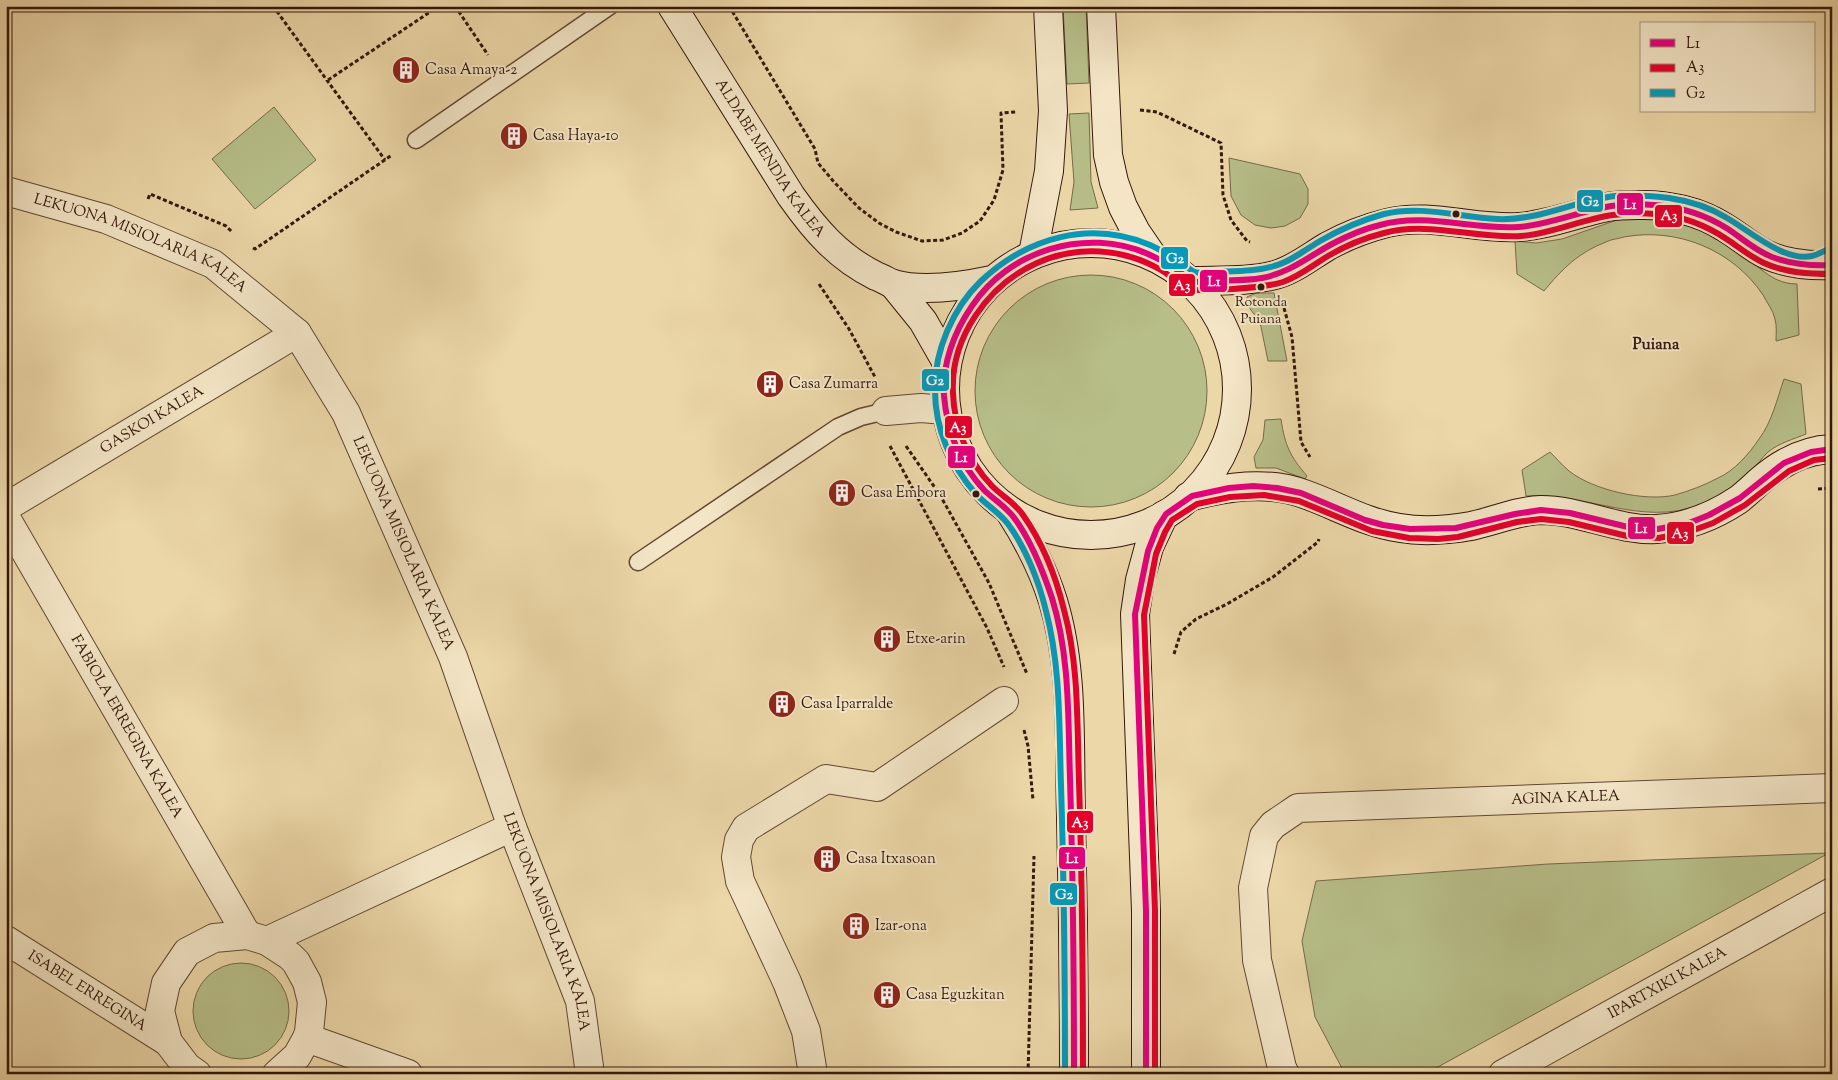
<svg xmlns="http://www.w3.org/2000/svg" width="1838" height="1080" viewBox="0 0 1838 1080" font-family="'Sorts Mill Goudy',serif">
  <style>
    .green { fill: #b7be88; stroke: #766a4a }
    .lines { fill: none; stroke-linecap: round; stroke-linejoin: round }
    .lane-casing { stroke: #624732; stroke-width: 19 }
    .street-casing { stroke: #624732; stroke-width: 30 }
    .secondary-casing { stroke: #34170b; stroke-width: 30 }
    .path { stroke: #34170b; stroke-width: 3; stroke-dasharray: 4 2.5; stroke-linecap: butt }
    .lane { stroke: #f3e5c6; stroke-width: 16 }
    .street { stroke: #f3e5c6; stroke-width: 28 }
    .secondary { stroke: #f3e5c6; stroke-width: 28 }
    .bus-1-casing { stroke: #f3e5c6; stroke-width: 10 }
    .bus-2-casing { stroke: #f3e5c6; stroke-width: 10 }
    .bus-3-casing { stroke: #f3e5c6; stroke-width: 10 }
    .bus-1 { stroke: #e5007d; stroke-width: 6 }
    .bus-2 { stroke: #e4002b; stroke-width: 6 }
    .bus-3 { stroke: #059aba; stroke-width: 6 }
    .bus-dot { fill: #34170b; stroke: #f3e5c6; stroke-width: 2 }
    .labels { text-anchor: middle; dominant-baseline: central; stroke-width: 4; stroke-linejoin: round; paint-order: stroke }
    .bus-label { font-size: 14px; fill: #34170b; stroke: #f3e5c6 }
    .poi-label { font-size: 15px; fill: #34170b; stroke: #f3e5c6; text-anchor: start }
    .street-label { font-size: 15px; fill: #34170b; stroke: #f3e5c6 }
    .neighbourhood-label { font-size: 16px; font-weight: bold; fill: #34170b; stroke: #f3e5c6 }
    .line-badge { stroke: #f3e5c6; stroke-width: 2 }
    .badge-label { font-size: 14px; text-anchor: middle; font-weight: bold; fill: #fff }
  </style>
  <rect width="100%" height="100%" fill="#ecd7a8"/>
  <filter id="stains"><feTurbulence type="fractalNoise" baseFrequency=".004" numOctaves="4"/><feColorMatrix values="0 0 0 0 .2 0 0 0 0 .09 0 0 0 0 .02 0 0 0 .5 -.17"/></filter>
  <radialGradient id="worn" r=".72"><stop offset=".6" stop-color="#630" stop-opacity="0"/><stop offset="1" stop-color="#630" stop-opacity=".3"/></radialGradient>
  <!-- green -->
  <path class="green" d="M1063,6H1086L1089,83L1067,84Z
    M274,107L316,160L255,209L212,159Z
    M1089,113L1091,182L1098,208L1070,210L1074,182L1069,114Z
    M1229,158L1300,174L1308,189V204L1300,218L1285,226L1271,228L1255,225L1241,215L1231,196Z
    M1639,218C1656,219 1676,218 1693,224C1705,228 1719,237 1730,243C1753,258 1767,284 1797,284L1799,335L1776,341C1776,334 1777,326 1775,319C1773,310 1767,303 1763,295C1733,250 1677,227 1624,237C1618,239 1611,239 1606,242C1579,252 1562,269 1544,291L1517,274L1515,241L1536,243L1562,239L1617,220Z
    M975 391a116 116 0 1 1 232 0a116 116 0 1 1-232 0Z
    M1256,293H1274L1287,361H1268L1260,322L1248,306L1247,297Z
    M1784,379L1801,384L1806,434C1794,439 1779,443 1768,452C1762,457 1757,466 1751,472C1737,485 1717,498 1699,505C1642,527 1584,492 1526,496L1522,470L1550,452C1556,458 1562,465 1569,471C1593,490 1645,502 1675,495C1689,491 1705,485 1718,478C1734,471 1749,454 1759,439C1772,422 1777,399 1784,379Z
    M1281,419C1285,446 1290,456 1307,476L1305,479L1276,468H1256L1254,457L1263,440L1265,420Z
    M1829,853L1425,1074H1345L1315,1017L1302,941L1316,881L1548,864Z
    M193 1011a48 48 0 1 1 96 0a48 48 0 1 1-96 0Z"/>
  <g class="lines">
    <defs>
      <path id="lane" d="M416,140L610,6
        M638,562L838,427L861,417L886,411"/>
      <g id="street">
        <path id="s1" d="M6,191L106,219L213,264L297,333L346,413L453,657L512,827L580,1001L590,1074"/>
        <path d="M886,411L921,408L945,410"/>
        <path id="s2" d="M6,507L297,333"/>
        <path id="s3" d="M6,518L247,935"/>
        <path id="s4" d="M6,940L168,1042"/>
        <path d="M267,941L512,827"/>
        <path d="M307,1038L408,1074"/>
        <path d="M197,1074L187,1067L168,1042L160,1011L166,983L187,952L214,938L247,935L267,941L290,956L296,962L307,982L312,1002L309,1032L307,1038L297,1056L277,1074"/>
        <path d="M813,1074L806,1031L787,982L740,881L736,857L739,840L746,828L826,779L877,787L1004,701"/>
        <path id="s5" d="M1285,1074L1282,1068L1257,960L1253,888L1264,836L1273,825L1298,808L1832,788"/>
        <path id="s6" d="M1503,1074L1832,892"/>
      </g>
      <g id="secondary">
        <path id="s7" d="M672,6L791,196C815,230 838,257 876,276C882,278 888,282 893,284C922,292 964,286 992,280"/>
        <path d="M1101,6L1108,155L1114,182L1123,207L1136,232L1151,254"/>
        <circle cx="1091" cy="389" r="146"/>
        <path d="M1033,254L1049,171L1053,111L1048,6"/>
        <path d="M1192,281C1219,280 1248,282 1275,275C1294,270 1311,256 1328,246C1346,236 1367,228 1387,223C1431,212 1475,230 1519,227C1549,225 1578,213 1607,207C1617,205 1628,205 1638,205C1667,204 1699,211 1724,227C1738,235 1751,247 1765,254C1786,264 1809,266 1832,265"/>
        <path d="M893,284L923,321L947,363"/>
        <path d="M1188,497C1226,487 1266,480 1304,494C1336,505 1365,523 1400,528C1423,532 1448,530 1471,526C1495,521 1516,511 1541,510C1581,510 1617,531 1657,529C1685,527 1714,516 1738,500C1746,494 1753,487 1761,480C1782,462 1804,450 1832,449"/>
        <path d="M1010,512C1028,540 1043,569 1053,601C1074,669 1069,745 1071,816C1073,902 1074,988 1074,1074"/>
        <path d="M1146,1074V911L1135,614L1140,580L1149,547L1164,515"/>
      </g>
    </defs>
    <!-- lane casing -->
    <use href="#lane" class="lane-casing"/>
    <!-- street casing -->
    <use href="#street" class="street-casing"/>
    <!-- secondary casing -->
    <use href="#secondary" class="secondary-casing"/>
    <!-- path -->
    <path class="path" d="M273,6L385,160
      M455,6L488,55
      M729,6L815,149L818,163L834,182L859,208L879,223L896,232L922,241L943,240L962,233L980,221L994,200L1003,170L1001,113L1016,112
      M328,80L439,6
      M1140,110L1157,112L1221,143L1223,195L1231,220L1247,241L1250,242
      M148,199L150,194L226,226L232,232
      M253,248L255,249L392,155
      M819,284L849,329L875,377
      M1284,308L1292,337L1301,442L1310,457
      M890,446L987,628L1004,667
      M906,446L940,495L989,583L1027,674
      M1818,489L1832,488
      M1174,654L1181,632L1196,619L1227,604L1273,577L1318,542L1319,539
      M1024,730L1028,746L1033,800
      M1028,1074L1034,856"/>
    <!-- lane -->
    <use href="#lane" class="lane"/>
    <!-- street -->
    <use href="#street" class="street"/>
    <!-- secondary -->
    <use href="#secondary" class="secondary"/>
    <defs>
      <path id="bus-1" d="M1074,1074C1074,975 1073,877 1070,779C1068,718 1070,656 1052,598C1043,571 1032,542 1015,519C1007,507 994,500 984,490C960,464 947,431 944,396C942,364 954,332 972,306C1009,250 1086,227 1148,254C1159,259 1169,264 1179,271C1180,272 1191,281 1193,281C1198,283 1204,281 1210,281C1227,280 1245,281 1262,278C1289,273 1308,257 1332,244C1347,236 1363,229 1380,225C1426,212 1471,230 1518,227C1550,225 1580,211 1611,206C1625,204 1640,204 1654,205C1681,207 1706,215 1728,229C1743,239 1756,251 1772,257C1791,264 1811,266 1832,265
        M1146,1074V911L1135,614L1148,551L1157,528L1166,514L1192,496L1229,488L1253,486L1277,488L1301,493L1365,520L1383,525L1410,529L1456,528L1515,514L1541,510L1570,513L1628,527L1658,529L1689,523L1709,515L1740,498L1784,463L1811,452L1832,449"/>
      <path id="bus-2" d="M1083,1074C1083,976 1082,879 1079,781C1077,724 1079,665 1064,610C1056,577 1042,542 1023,515C1015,503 1002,496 992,486C968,461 954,427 953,393C950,338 988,285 1037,263C1077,245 1123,248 1161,270C1170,275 1180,286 1189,289C1199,292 1222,289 1232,289C1249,288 1267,287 1283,282C1300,276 1313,265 1328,256C1345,246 1364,238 1384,233C1429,221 1475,239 1521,236C1552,234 1582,219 1613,215C1627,213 1642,213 1656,214C1682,216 1706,225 1728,240C1740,248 1751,257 1764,263C1786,273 1809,274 1832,274
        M1155,1074V911L1144,615L1156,554L1165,532L1172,520L1197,504L1230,497L1264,495L1299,501L1372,531L1409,538L1438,539L1458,537L1517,522L1541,519L1569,522L1627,536L1659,538L1691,531L1713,523L1745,505L1789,471L1814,460L1832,458"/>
      <path id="bus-3" d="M1065,1074C1065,977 1064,881 1061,785C1059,727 1061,668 1046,611C1039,582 1026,548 1008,524C999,512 986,505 976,494C951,466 935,428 935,391C934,351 953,308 981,281C1028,237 1090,220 1150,245C1161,250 1171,256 1181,262C1186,265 1190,271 1195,272C1201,274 1207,272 1213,272C1233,271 1254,272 1274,266C1290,262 1305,250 1320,241C1339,230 1362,220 1384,214C1421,205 1459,217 1497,219C1536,221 1570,203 1608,197C1627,194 1650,196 1669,198C1690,201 1709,207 1727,218C1750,231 1784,262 1812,256C1818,255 1823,251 1829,249"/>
    </defs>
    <!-- bus-1 casing -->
    <use href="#bus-1" class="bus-1-casing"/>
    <!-- bus-2 casing -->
    <use href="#bus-2" class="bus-2-casing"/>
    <!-- bus-3 casing -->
    <use href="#bus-3" class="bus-3-casing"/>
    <!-- bus-1 -->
    <use href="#bus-1" class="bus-1"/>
    <!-- bus-2 -->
    <use href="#bus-2" class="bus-2"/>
    <!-- bus-3 -->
    <use href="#bus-3" class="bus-3"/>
  </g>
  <!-- icons -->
  <defs>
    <symbol id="building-disc" viewBox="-11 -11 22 22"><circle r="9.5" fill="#8f2418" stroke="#f3e5c6"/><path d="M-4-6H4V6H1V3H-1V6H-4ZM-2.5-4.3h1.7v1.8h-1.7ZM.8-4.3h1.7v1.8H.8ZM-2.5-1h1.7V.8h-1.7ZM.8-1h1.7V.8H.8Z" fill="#fff"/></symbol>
  </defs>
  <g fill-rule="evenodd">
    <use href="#building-disc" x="390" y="54" width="32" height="32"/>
    <use href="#building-disc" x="498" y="120" width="32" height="32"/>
    <use href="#building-disc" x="754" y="368" width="32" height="32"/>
    <use href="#building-disc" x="826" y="477" width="32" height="32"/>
    <use href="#building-disc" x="871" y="623" width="32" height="32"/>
    <use href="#building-disc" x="766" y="688" width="32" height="32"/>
    <use href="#building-disc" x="811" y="843" width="32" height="32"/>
    <use href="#building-disc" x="840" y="910" width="32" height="32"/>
    <use href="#building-disc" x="871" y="979" width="32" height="32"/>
  </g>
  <!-- markers -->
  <g class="bus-dot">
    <circle cx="1456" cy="214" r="4.5"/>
    <circle cx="1261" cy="287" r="4.5"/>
    <circle cx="976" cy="494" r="4.5"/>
  </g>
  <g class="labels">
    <!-- bus labels -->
    <g class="bus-label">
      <text x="1261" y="303">Rotonda<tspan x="1261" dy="17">Puiana</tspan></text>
    </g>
    <!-- poi labels -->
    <g class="poi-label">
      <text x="425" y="70">Casa Amaya-2</text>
      <text x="533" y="136">Casa Haya-10</text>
      <text x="789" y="384">Casa Zumarra</text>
      <text x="861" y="493">Casa Embora</text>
      <text x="906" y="639">Etxe-arin</text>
      <text x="801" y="704">Casa Iparralde</text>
      <text x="846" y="859">Casa Itxasoan</text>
      <text x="875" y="926">Izar-ona</text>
      <text x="906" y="995">Casa Eguzkitan</text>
    </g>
    <!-- street labels -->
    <g class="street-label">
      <text stroke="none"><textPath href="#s7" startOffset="181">ALDABE MENDIA KALEA</textPath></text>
      <text stroke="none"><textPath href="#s1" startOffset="145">LEKUONA MISIOLARIA KALEA</textPath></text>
      <text stroke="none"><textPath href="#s2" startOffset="170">GASKOI KALEA</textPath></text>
      <text stroke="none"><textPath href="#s1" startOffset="565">LEKUONA MISIOLARIA KALEA</textPath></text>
      <text stroke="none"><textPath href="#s3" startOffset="241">FABIOLA ERREGINA KALEA</textPath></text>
      <text stroke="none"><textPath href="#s5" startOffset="555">AGINA KALEA</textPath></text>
      <text stroke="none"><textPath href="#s1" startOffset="970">LEKUONA MISIOLARIA KALEA</textPath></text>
      <text stroke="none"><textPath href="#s6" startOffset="188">IPARTXIKI KALEA</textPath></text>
      <text stroke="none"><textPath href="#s4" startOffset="96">ISABEL ERREGINA</textPath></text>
    </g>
    <!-- neighbourhood labels -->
    <g class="neighbourhood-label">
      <text x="1656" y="345">Puiana</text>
    </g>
  </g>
  <g class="line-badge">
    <rect x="1576" y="189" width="28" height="24" rx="5" fill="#059aba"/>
    <rect x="1616" y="192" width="28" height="24" rx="5" fill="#e5007d"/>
    <rect x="1654" y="204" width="29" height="24" rx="5" fill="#e4002b"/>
    <rect x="1160" y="246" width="29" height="24" rx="5" fill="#059aba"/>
    <rect x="1199" y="269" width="29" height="24" rx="5" fill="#e5007d"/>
    <rect x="1168" y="273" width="28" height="24" rx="5" fill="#e4002b"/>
    <rect x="921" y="368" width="29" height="24" rx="5" fill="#059aba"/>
    <rect x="944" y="415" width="29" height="24" rx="5" fill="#e4002b"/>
    <rect x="947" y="445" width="29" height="24" rx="5" fill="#e5007d"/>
    <rect x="1627" y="516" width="29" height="24" rx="5" fill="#e5007d"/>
    <rect x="1666" y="521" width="29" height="24" rx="5" fill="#e4002b"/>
    <rect x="1066" y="810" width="28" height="24" rx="5" fill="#e4002b"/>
    <rect x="1058" y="846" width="28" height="24" rx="5" fill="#e5007d"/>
    <rect x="1049" y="882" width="29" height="24" rx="5" fill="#059aba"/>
  </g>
  <g class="badge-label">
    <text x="1590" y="206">G2</text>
    <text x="1630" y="209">L1</text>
    <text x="1669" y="220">A3</text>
    <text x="1175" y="263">G2</text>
    <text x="1214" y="286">L1</text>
    <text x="1182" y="290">A3</text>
    <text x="935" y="385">G2</text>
    <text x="958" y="432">A3</text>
    <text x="961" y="462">L1</text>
    <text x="1641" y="533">L1</text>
    <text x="1680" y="538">A3</text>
    <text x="1080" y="827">A3</text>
    <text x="1072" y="863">L1</text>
    <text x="1064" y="899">G2</text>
  </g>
  <!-- margin -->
  <rect width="1838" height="1080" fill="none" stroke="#ecd7a8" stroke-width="25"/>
  <rect x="8" y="8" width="1823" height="1065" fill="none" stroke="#34170b" stroke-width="2.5"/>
  <rect x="12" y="12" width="1813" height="1055" fill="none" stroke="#34170b"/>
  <!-- legend -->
  <rect x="1640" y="22" width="175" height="90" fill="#f3e5c6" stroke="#a7937b"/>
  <rect x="1650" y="39" width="25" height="8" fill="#e5007d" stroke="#a7937b"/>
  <text x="1686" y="48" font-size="15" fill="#34170b">L1</text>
  <rect x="1650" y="64" width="25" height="8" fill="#e4002b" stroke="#a7937b"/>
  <text x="1686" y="72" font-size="15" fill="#34170b">A3</text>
  <rect x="1650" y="89" width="25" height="8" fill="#059aba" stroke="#a7937b"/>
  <text x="1686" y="98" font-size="15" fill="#34170b">G2</text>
  <rect width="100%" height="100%" filter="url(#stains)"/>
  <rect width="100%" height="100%" fill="url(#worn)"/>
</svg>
